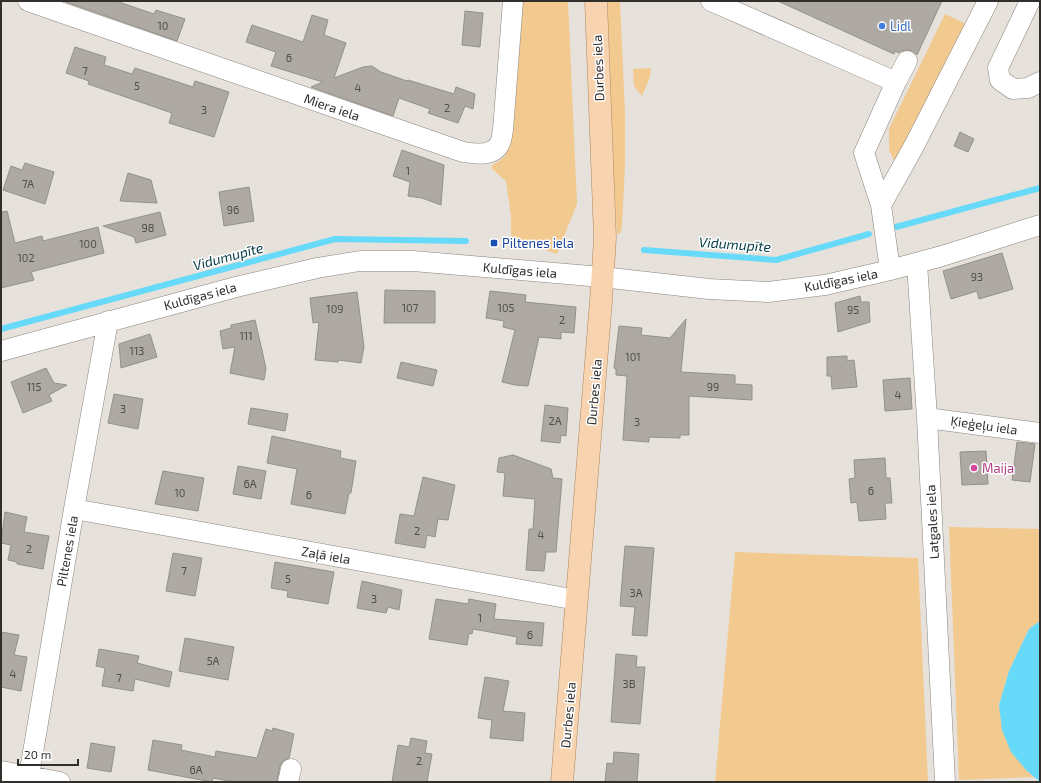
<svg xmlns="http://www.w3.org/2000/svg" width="1041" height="783" viewBox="0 0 1041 783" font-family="'Exo 2',sans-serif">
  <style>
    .grass { fill: #f2ca90 }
    .water { fill: #67daf9 }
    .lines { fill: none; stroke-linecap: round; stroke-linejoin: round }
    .stream { stroke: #67daf9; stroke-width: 6 }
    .building { fill: #aea9a3; stroke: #94908a }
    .minor-casing { stroke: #89847e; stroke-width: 21 }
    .major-casing { stroke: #ae865e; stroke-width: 23 }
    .minor { stroke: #fff; stroke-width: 20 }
    .major { stroke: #f7d3af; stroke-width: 22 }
    .shop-dot { fill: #3f7fe0; stroke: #fff; stroke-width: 1.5 }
    .transit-dot { fill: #1a4fb4; stroke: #fff; stroke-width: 1.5 }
    .hotel-dot { fill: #d1479c; stroke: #fff; stroke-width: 1.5 }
    .labels { text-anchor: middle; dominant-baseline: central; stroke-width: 3; stroke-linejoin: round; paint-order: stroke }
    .number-label { font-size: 11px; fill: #504e4a }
    .shop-label { font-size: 13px; fill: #366cbe; stroke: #fff; text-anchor: start }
    .street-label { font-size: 13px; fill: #302f2c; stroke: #fff }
    .transit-label { font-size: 13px; fill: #164399; stroke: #fff; text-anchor: start }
    .hotel-label { font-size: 13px; fill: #b23c85; stroke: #fff; text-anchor: start }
    .water-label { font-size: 14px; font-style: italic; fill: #033b47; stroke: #fff }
  </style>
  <rect width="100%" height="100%" fill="#e6e1da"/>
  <!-- grass -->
  <path class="grass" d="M520,1H568L577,204L557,254L511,238V216L506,181L492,169V165L499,161L506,155Z
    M603,1H620L625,112V164L622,225L621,232L617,235Z
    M945,14L966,24L897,167L889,150V129Z
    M651,68L650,77L642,96L634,86L633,69Z
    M949,527L1040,529V621L1029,629L1009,671L999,705L1026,770L1034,777L959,780Z
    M735,552L918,558L928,782H715Z"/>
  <!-- water -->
  <path class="water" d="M1040,621V782L1026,770L1011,752L1002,730L999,705L1009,671L1029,629Z"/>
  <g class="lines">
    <!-- stream -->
    <path class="stream" d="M896,227L1040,188
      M644,250L776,260L869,234
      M1,329L335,239L466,241"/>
  </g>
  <!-- building -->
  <path class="building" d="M63,1H116L154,14L156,10L185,19L177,41Z
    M778,1H942L917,55L913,51L907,50L901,51L899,53L895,51L894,54Z
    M465,11L483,13L480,47L462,45Z
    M312,15L328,20L324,35L346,43L334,78L363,67L372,66L381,72L407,81L408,80L454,94L456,87L475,94L473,109L465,106L458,123L428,113L430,109L399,98L393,116L311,87L323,82L271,66L276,52L246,42L252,25L303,42Z
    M75,47L106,57L104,65L132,74L135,68L193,87L195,81L229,92L214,137L169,123L172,113L88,84L89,81L66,73Z
    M960,132L974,139L968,152L954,146Z
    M402,150L444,165L441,205L422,198L408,196L410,182L393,176Z
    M25,163L54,172L45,204L3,190L11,166L22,170Z
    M128,173L151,180L157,203L120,201Z
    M249,187L254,221L224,226L219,192Z
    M7,211L15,243L42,236L43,241L98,227L104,253L31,272L34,280L1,288V212Z
    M160,212L166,235L136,243L134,237L103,226Z
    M1002,253L1013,289L979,299L977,291L951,299L943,271Z
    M385,290L435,291V323H384Z
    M490,291L526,295L525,302L576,307L574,333L561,332V339L539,337L528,386L515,385L502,382L515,330L503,327L504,321L486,318Z
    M357,292L364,347L361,363L339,360L338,362L315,360L319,322L313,323L310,298Z
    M860,296L861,302H869L870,322L838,332L835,303Z
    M686,319L681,372L735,375V384L752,385V400L689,396V435H680V438L649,437V442L623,440L627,376L616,375V369L614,368L619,326L642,328L641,335L670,338Z
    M255,320L266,368L264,380L230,373L235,347L223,349L220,331L231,328V325Z
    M150,334L157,357L121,368L119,344Z
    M847,356V361L854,360L857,387L832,389L831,376H827V357Z
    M401,362L437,370L433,386L397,378Z
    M46,368L54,383L67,385L49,395L52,401L23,413L11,382Z
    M910,378L912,409L885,411L883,380Z
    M114,394L143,399L138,429L108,423Z
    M545,405L568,408L566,436L561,435L560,443L541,441Z
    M251,408L288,414L285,431L248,424Z
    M272,436L341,451L340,458L356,461L351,493H349L345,514L291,504L297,469L267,463Z
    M1017,442L1035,444L1030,482L1012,480Z
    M986,451L988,484L962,485L960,452Z
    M513,455L551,469L553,478L562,479L556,552H546L544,571L526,570L529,529H533L535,499L503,496L505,473L497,472L499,458Z
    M885,458L886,478H890L892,503H885L886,519L859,521L857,502L851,503L849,479L855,478L854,460Z
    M238,466L266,471L261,499L233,494Z
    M163,471L204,478L198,511L155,504Z
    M423,477L455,485L448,520L438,519L435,537L427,535L425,548L395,543L400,514L414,516Z
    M5,512L27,517L24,532L49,536L43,569L17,564V562L8,560L11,545L1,543Z
    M625,546L654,548L647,636L632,635L635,607L620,606Z
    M173,553L202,558L195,596L166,591Z
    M275,562L334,572L328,604L287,597L288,591L271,588Z
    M362,581L402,590L399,610L388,607L386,613L357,608Z
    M436,599L468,604L469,599L496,604L494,619L544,623L542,646L516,644L517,637L473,629L472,634L469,633L467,645L429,639Z
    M1,632L19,635L14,655L27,657L21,691L1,687Z
    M185,638L234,647L228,680L179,671Z
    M99,649L139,656L137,663L172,672L169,687L135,679L133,691L102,686L105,668L96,666Z
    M616,654L637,656L636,667H645L640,724L611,722Z
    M485,677L509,681L503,711L525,713L523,741L490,738L492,720L478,718Z
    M273,728L294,734L289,758L283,761L280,766L277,782H235L213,778L212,782L148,770L153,740L182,745L181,750L215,757L216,751L257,758L266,729L272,731Z
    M411,738L427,741L425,753L432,754L427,782H392L398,745L409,747Z
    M91,743L115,747L111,772L87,768Z
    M614,752L639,754L637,782L605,781L607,763L613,764Z"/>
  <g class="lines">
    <defs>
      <path id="minor" d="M28,1L463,152C475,154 494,157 500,143C502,139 502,134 503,130L513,1
        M711,1L896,82L864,153L881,205L890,270
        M1030,1L998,68L1000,80L1013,89L1028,88L1040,82
        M896,82L907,61
        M881,205L914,146L988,1
        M917,263L927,418L945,782
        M1,351L236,287L317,268L360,261H413L602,277L709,289L768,292L825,285L890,270L942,256L1040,225
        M927,418L1040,433
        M74,509L577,600
        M1,771L60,782
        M28,782L74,509L108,321
        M288,782L291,769"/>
      <path id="major" d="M562,782L601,301L605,238L596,1"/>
    </defs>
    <!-- minor casing -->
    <use href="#minor" class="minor-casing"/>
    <!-- major casing -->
    <use href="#major" class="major-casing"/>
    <!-- minor -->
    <use href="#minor" class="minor"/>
    <!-- major -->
    <use href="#major" class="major"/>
  </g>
  <!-- markers -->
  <circle class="shop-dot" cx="882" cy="26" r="4"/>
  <rect class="transit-dot" x="490" y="239" width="8" height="8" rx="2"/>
  <circle class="hotel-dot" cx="974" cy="468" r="4"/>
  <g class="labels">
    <!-- number labels -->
    <g class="number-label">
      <text x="163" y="25">10</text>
      <text x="289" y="57">6</text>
      <text x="85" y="70">7</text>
      <text x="137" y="85">5</text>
      <text x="358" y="87">4</text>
      <text x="447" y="107">2</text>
      <text x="204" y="109">3</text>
      <text x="408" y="170">1</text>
      <text x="28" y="183">7A</text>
      <text x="233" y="209">96</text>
      <text x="148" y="227">98</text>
      <text x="88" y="243">100</text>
      <text x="26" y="257">102</text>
      <text x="977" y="276">93</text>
      <text x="410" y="307">107</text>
      <text x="506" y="307">105</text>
      <text x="335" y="308">109</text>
      <text x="853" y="309">95</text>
      <text x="562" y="319">2</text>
      <text x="246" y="335">111</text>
      <text x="137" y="350">113</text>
      <text x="633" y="356">101</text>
      <text x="34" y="386">115</text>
      <text x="713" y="386">99</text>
      <text x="898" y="394">4</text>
      <text x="123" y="408">3</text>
      <text x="555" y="420">2A</text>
      <text x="637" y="421">3</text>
      <text x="250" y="483">6A</text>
      <text x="871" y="490">6</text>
      <text x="180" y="492">10</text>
      <text x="309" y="494">6</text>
      <text x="417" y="530">2</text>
      <text x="541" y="534">4</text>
      <text x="29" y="548">2</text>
      <text x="184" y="570">7</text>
      <text x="288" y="578">5</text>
      <text x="636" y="592">3A</text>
      <text x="374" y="598">3</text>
      <text x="480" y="617">1</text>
      <text x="530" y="634">6</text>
      <text x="213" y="660">5A</text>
      <text x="13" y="673">4</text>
      <text x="119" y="677">7</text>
      <text x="629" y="683">3B</text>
      <text x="419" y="760">2</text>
      <text x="196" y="769">6A</text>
    </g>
    <!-- shop labels -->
    <g class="shop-label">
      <text x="890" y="26">Lidl</text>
    </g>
    <!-- street labels -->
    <g class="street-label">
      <text transform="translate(598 68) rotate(-92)">Durbes iela</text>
      <text transform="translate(332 107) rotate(19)">Miera iela</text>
      <text transform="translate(520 270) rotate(5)">Kuldīgas iela</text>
      <text transform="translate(841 280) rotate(-11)">Kuldīgas iela</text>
      <text transform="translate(200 296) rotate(-15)">Kuldīgas iela</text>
      <text transform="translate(594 392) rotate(-85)">Durbes iela</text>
      <text transform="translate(984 425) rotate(8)">Ķieģeļu iela</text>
      <text transform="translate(932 522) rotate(-93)">Latgales iela</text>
      <text transform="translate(67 551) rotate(-80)">Piltenes iela</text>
      <text transform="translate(326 555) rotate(10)">Zaļā iela</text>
      <text transform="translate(568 715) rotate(-85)">Durbes iela</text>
    </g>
    <!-- transit labels -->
    <g class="transit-label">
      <text x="502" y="243">Piltenes iela</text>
    </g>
    <!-- hotel labels -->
    <g class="hotel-label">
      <text x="982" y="468">Maija</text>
    </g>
    <!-- water labels -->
    <g class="water-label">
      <text transform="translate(735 244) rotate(4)">Vidumupīte</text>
      <text transform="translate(228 256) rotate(-15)">Vidumupīte</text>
    </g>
  </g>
  <!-- border -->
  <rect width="1041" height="783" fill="none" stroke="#302f2c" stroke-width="4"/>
  <!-- scale -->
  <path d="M18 759v6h60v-6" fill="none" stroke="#302f2c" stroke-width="2"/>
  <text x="24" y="759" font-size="12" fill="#302f2c" stroke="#ffffff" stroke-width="3" paint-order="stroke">20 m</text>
</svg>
